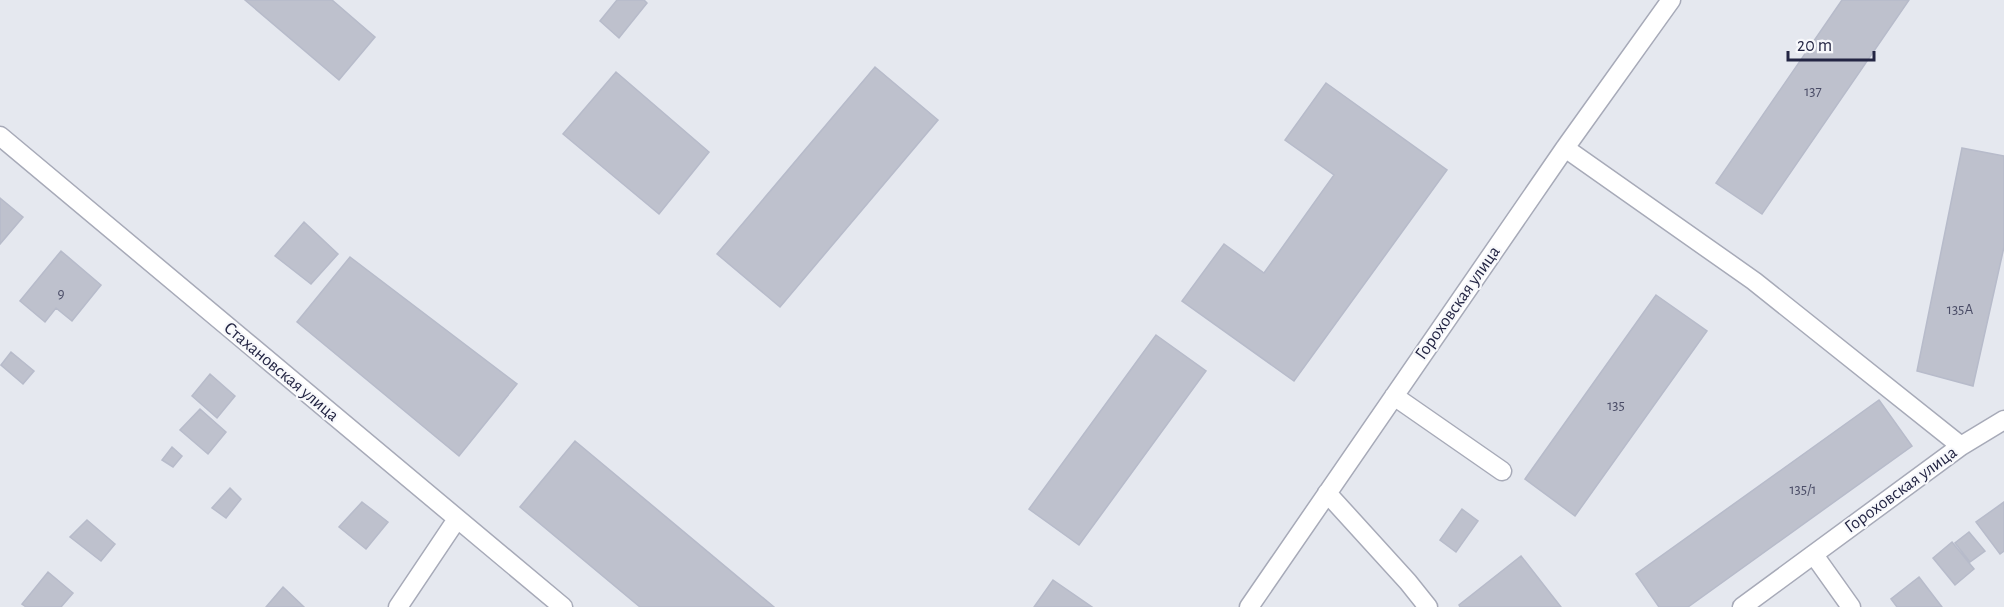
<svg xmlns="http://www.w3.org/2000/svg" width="2004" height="607" viewBox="0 0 2004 607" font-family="'Alegreya Sans',sans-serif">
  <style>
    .building { fill: #bec1cd; stroke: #b7bbca; stroke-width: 1.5 }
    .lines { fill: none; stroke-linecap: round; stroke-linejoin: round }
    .minor-casing { stroke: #a7aab8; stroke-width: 21 }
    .minor { stroke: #fff; stroke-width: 18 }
    .labels { text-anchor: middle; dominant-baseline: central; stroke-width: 4.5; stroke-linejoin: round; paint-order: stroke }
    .number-label { font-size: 15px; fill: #4a4c66 }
    .street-label { font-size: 18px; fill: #232543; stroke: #f7f8fb }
  </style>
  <rect width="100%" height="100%" fill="#e5e8ef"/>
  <!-- building -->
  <path class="building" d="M245,0H332L375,37L339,80Z
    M617,0H644L647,3L619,38L600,21Z
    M1842,0H1909L1762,214L1716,183Z
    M875,67L938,120L780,307L717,254Z
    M616,72L709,152L659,214L563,134Z
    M1326,83L1447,170L1294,381L1182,301L1224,244L1264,273L1334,175L1285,140Z
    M1962,148L2004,156V247L1973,386L1917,371Z
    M0,198L23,217L0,244Z
    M304,222L338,254L311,284L275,256Z
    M61,251L101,285L72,321L56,308L45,322L20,301Z
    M350,257L517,384L459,456L297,322Z
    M1656,295L1707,331L1575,516L1525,479Z
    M1156,335L1206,371L1079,545L1029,509Z
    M11,352L34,371L23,384L1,365Z
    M210,374L235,396L217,418L192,396Z
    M1879,400L1912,446L1688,607H1659L1636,574Z
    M200,409L226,432L208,454L180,430Z
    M575,441L774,607H640L520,507Z
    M172,447L182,456L173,467L162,460Z
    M230,488L241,499L226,518L212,508Z
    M362,502L388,522L366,549L339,527Z
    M2004,502V551L2000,554L1976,522Z
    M1462,509L1478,521L1456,552L1440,540Z
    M87,520L115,544L101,561L70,537Z
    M1969,532L1985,551L1970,562L1955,543Z
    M1952,542L1974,569L1955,585L1933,558Z
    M1521,556L1561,607H1460L1459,605Z
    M48,572L73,593L61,607H26L22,604Z
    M1919,577L1942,607H1897L1891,599Z
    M1053,580L1092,607H1034Z
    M283,587L304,607H266Z"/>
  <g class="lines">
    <defs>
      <path id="minor" d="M0,136L563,607
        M1565,148L1754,281L1961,446
        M1394,396L1502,471
        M1327,493L1408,582L1428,607
        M1814,555L1851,607
        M398,607L457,519
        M1249,607L1565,148L1671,0
        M1742,607L1961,446L2004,420"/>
    </defs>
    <!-- minor casing -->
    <use href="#minor" class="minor-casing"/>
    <!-- minor -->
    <use href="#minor" class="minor"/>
  </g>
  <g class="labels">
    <!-- number labels -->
    <g class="number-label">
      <text x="1813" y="91">137</text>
      <text x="61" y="293">9</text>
      <text x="1960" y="309">135А</text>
      <text x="1616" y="405">135</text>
      <text x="1803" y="489">135/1</text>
    </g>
    <!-- street labels -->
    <g class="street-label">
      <text transform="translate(1458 303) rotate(-55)">Гороховская улица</text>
      <text transform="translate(281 372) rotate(40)">Стахановская улица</text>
      <text transform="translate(1901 490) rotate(-36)">Гороховская улица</text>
    </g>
  </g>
  <!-- scale -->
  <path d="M1788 51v9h86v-9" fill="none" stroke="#232543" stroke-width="3"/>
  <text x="1797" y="51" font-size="18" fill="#232543" stroke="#f7f8fb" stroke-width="4.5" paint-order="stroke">20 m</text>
</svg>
